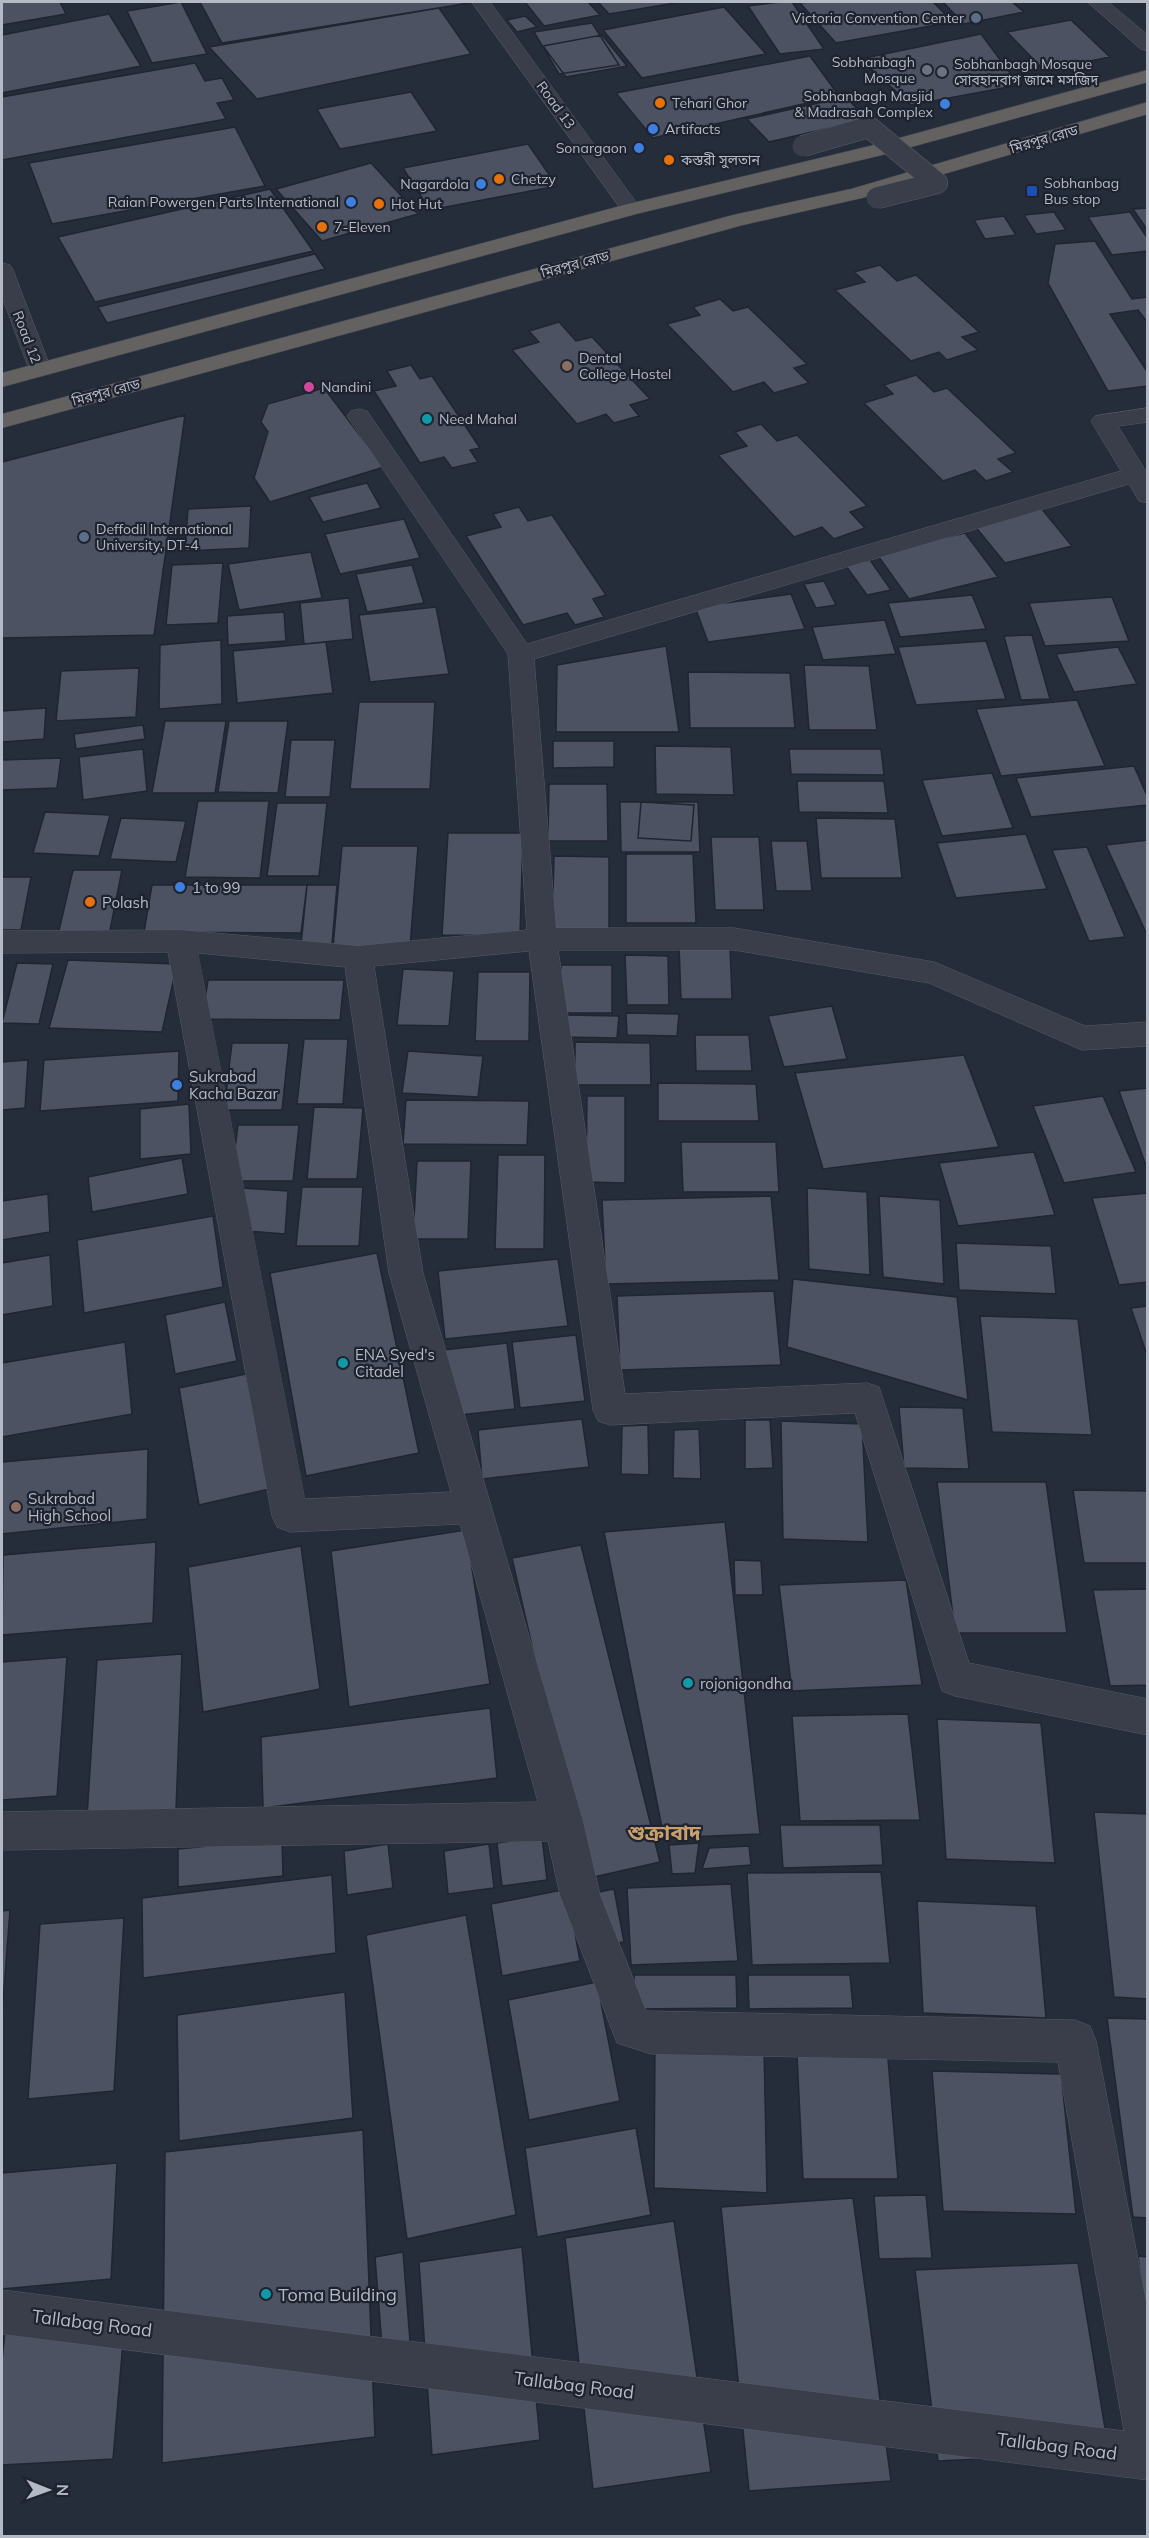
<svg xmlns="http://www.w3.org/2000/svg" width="1149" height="2538" viewBox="0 0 1149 2538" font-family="Mulish,'Noto Sans Bengali',sans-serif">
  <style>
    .building { fill: #4c5262; stroke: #202531; stroke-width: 1.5 }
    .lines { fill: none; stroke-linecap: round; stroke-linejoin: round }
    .minor-casing { stroke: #575c68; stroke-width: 1 }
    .trunk-casing { stroke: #444955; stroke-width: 1 }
    .minor { fill: #393e4a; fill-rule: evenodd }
    .trunk { fill: #636260; fill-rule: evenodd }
    .pedestrian-bridge-casing { stroke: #575c68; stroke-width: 22; stroke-linecap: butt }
    .pedestrian-bridge { stroke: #393e4a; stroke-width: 21 }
    .service-dot { fill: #5c6f8a; stroke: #1e232f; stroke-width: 2 }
    .worship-dot { fill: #6b7280; stroke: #1e232f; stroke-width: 2 }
    .food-dot { fill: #e8710a; stroke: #1e232f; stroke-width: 2 }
    .shop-dot { fill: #3f7fe0; stroke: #1e232f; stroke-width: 2 }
    .transit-dot { fill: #1a4fb4; stroke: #1e232f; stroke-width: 2 }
    .education-dot { fill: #8d6e63; stroke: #1e232f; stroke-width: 2 }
    .hotel-dot { fill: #d1479c; stroke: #1e232f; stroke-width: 2 }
    .culture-dot { fill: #0f9aa8; stroke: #1e232f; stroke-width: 2 }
    .labels { text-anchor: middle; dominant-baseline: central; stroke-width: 4.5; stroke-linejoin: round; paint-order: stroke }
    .far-poi-label { font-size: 14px; fill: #b4b9c6; stroke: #1e232f; text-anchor: start }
    .far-street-label { font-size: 14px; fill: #b4b9c6; stroke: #1e232f }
    .poi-label { font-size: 15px; fill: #b4b9c6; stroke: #1e232f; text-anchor: start }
    .near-poi-label { font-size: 18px; fill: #b4b9c6; stroke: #1e232f; text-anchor: start }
    .near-street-label { font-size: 18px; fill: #b4b9c6; stroke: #1e232f }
    .district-label { font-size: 21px; font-weight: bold; fill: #c99f6c; stroke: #1e232f }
  </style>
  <rect width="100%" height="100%" fill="#252c3a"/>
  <!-- building -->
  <path class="building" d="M2,2H60L66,14L2,25Z
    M181,2L207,54L152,63L127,11Z
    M200,2H468L469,3L222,43Z
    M525,2H588L600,15L544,26Z
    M598,2H681L609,14Z
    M780,2H792L824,49L780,54L748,6Z
    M807,2H933L953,22L836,43L800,3Z
    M943,2H1012L1024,12L964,24Z
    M724,7L766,54L642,78L603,30Z
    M439,8L471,54L257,99L209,47Z
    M109,14L141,66L2,93V35Z
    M525,16L537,27L517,32L507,20Z
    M1071,20L1110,57L1044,70L1007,32Z
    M592,23L619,65L559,74L534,32Z
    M981,34L1019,85L911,105L860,59Z
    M602,35L627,66L566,77L543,46Z
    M810,56L839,96L653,138L616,93Z
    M195,63L205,81L222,78L234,100L217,103L226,119L2,160V97Z
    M411,92L437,131L340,149L317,109Z
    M845,97L868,119L769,142L747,119Z
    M235,127L265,186L52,224L29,163Z
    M528,144L557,186L430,210L403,168Z
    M371,163L418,214L322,241L276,189Z
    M270,189L313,251L95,302L58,237Z
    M1148,208V231L1133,209Z
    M1054,212L1066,230L1036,234L1024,215Z
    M1130,212L1148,239V251L1112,255L1088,217Z
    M1004,216L1016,235L985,239L974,220Z
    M1095,241L1132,299L1148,297V323L1138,310L1110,314L1148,373V386L1108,391L1048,283L1055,244Z
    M315,254L325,269L107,323L98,307Z
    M880,265L897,281L916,275L979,332L962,337L978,350L947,360L939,352L911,361L835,290L865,282L854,272Z
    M720,299L733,311L748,307L807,364L794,368L809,383L774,393L764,382L733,392L667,324L700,315L693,307Z
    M559,322L576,341L592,337L650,399L630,405L639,416L614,423L606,414L577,424L512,350L539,342L529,331Z
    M411,365L420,379L432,376L480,448L470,450L478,462L452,468L444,457L420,463L374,391L396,386L387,371Z
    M916,375L934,392L947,388L1016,453L998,459L1013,472L986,481L975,470L943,481L864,403L893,394L884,385Z
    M324,388L384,467L270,502L254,478L268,432L261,422L268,404Z
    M185,415L154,635L2,638V462Z
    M761,424L777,441L797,435L867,506L850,512L865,528L834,539L822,527L794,537L718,455L747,446L735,432Z
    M367,483L381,508L323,522L309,497Z
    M251,506L249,548L185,551L188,509Z
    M519,507L528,521L552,515L606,595L593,599L604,617L575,625L567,613L523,625L466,536L501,527L493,514Z
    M1041,508L1072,546L1005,563L974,525Z
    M404,519L420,558L340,574L325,534Z
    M965,533L998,577L909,599L876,553Z
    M311,552L322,598L239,610L228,564Z
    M870,560L891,590L867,595L846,566Z
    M223,563L218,623L166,625L172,565Z
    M412,565L424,603L367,612L356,574Z
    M824,581L836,605L816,608L804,584Z
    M791,594L805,629L708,642L695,607Z
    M972,595L986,629L900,637L888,603Z
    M1112,597L1129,641L1045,646L1029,603Z
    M349,598L353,639L304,644L300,603Z
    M436,607L449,674L370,682L359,615Z
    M284,612L286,641L228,645L227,616Z
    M885,620L896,654L823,660L812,627Z
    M1032,635L1050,699L1021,700L1004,636Z
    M221,640L222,704L159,709L160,645Z
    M986,641L1006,699L916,705L898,647Z
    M326,642L333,693L237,703L233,651Z
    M666,646L679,732H556L557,665Z
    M1118,647L1137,684L1074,692L1056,654Z
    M804,665L869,666L877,730H809Z
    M139,668L136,717L56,721L61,671Z
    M688,672L790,673L795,728H690Z
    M1077,700L1105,766L1001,776L976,709Z
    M359,702H435L430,789H350Z
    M46,708L44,739L2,742V711Z
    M165,721H226L215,793H152Z
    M229,721H288L278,793L218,792Z
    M143,725L145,739L76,749L74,734Z
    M291,740H335L330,797H285Z
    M553,741H614V767L553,768Z
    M655,746L731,747L734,795L656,794Z
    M143,749L147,791L83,800L79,757Z
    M789,749H881L884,775L791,774Z
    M61,758L57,788L2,790V760Z
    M1134,766L1148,798V805L1031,817L1016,778Z
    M992,773L1013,828L942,836L922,780Z
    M797,781H884L888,813L799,812Z
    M549,784H607L608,841H548Z
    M198,801H269L260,878L185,877Z
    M620,802H698L700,852H621Z
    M641,802L694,805L691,841L638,838Z
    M277,803H327L319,876H267Z
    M45,812L110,815L99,856L33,853Z
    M121,818L186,821L176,862L110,859Z
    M816,818L895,819L902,878H821Z
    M448,833H523L520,936L442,935Z
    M1026,834L1047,889L956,898L937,843Z
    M711,837H759L764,910H715Z
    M1148,840V937L1106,845Z
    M771,841H807L812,891H776Z
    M342,846H418L410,947H333Z
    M1087,847L1125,937L1089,941L1052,850Z
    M626,854H693L696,923H626Z
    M554,856L609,857V934H552Z
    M73,870H122L109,935H58Z
    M2,877H31L21,930H2Z
    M152,885H307L301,933L144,932Z
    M307,885H337L332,944L301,945Z
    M679,946H730L732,999H681Z
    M625,955L668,956L669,1005H627Z
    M68,960L177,964L162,1032L49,1028Z
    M17,963L53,964L39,1024L2,1023Z
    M561,965H612V1013H561Z
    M403,969L454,971L449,1026L397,1025Z
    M478,972H530L529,1041H475Z
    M208,980H344L340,1020L202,1019Z
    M832,1006L847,1059L784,1067L768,1016Z
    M626,1013L679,1014L677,1036L627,1035Z
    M566,1015L619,1016L617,1038L566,1037Z
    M695,1035H749L752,1071H696Z
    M304,1039H348L343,1104H297Z
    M575,1042L650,1043L651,1085H575Z
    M232,1043H289L282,1110H224Z
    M179,1051L178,1101L40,1111L44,1060Z
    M408,1051L483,1056L478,1097L402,1093Z
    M964,1055L999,1147L823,1169L795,1073Z
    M28,1060L25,1108L2,1110V1062Z
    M658,1083L756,1084L759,1121H658Z
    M1148,1088V1171L1119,1091Z
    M587,1096H625V1183L586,1182Z
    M1103,1096L1136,1172L1064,1183L1033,1106Z
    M406,1100L529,1101L527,1145L403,1144Z
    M189,1104L191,1154L140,1159V1109Z
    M314,1107L363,1108L357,1179H307Z
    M238,1125H299L293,1181H231Z
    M681,1142H776L779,1192H683Z
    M1034,1152L1055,1215L958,1226L939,1163Z
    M498,1155H545L544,1249H495Z
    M182,1158L188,1194L92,1212L88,1177Z
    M417,1161H471L468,1239H413Z
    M302,1187H363L359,1246H296Z
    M241,1188L288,1191L285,1234L248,1231Z
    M807,1188L867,1192L870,1275L809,1269Z
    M1148,1193V1282L1119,1285L1092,1198Z
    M48,1194L50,1232L2,1240V1201Z
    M771,1196L779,1280L606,1284L602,1200Z
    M879,1196L940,1200L944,1284L883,1277Z
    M213,1216L223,1287L84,1313L77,1240Z
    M956,1243L1051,1246L1056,1294L959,1290Z
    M377,1253L419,1453L306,1476L270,1273Z
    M50,1255L53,1306L2,1315V1263Z
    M558,1259L568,1326L445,1339L438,1271Z
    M793,1279L957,1297L968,1400L787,1347Z
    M774,1291L781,1365L620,1370L617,1296Z
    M225,1302L237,1361L175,1374L165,1315Z
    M1148,1306V1358L1131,1308Z
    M980,1316L1078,1319L1092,1435L992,1432Z
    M576,1335L585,1401L520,1408L512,1342Z
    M125,1342L132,1414L2,1437V1363Z
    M507,1343L515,1409L450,1416L443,1350Z
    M246,1374L269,1489L199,1505L179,1388Z
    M899,1407L963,1408L969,1469L904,1468Z
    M582,1419L589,1467L482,1479L478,1430Z
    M745,1420H770L773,1468L745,1469Z
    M781,1421L862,1424L868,1542L783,1539Z
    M648,1425L649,1475L621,1474L622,1426Z
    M699,1429L701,1479L673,1478L674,1430Z
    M148,1449L147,1519L2,1534V1462Z
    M937,1482H1046L1067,1633H955Z
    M1073,1490L1148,1491V1563H1084Z
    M725,1522L760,1834L664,1838L604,1532Z
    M466,1530L490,1684L349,1707L331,1551Z
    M156,1542L153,1623L2,1635L3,1555Z
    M581,1545L660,1862L585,1879L512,1558Z
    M301,1546L320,1689L203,1712L188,1567Z
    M734,1560L761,1561L763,1595H735Z
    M906,1580L922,1685L792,1691L779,1585Z
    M1148,1589V1685L1110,1686L1093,1590Z
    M182,1654L176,1810L87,1817L97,1660Z
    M67,1657L57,1796L2,1800V1662Z
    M490,1708L497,1778L263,1808L261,1737Z
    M908,1714L920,1820L800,1821L792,1716Z
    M937,1719L1041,1723L1055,1863L946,1859Z
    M1094,1812L1148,1814V1999L1114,1997Z
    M780,1825H880L883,1865L783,1868Z
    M542,1837L547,1880L502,1886L497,1843Z
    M282,1839L283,1876L178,1887V1849Z
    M699,1843L695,1873L672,1874L669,1845Z
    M388,1844L393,1888L347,1895L344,1851Z
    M489,1844L494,1888L448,1894L444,1851Z
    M749,1846L751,1865L702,1869L709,1848Z
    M881,1872L890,1963L752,1965L747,1873Z
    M332,1875L336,1953L143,1978L142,1898Z
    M731,1884L738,1961L631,1965L627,1888Z
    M567,1889L580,1961L502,1976L491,1904Z
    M614,1889L624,1942L602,1945L594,1893Z
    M917,1901L1036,1906L1046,2018L923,2013Z
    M10,1910L2,2016V1911Z
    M466,1915L516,2215L407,2239L366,1935Z
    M124,1918L114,2091L28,2099L40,1924Z
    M634,1975H736L737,2008L634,2009Z
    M748,1975H850L853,2008L749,2009Z
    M597,1982L620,2101L529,2120L508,2000Z
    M345,1992L353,2118L179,2141L177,2015Z
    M1107,2018L1148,2019V2218L1133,2217Z
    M796,2034L886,2035L898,2179H803Z
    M655,2043L764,2046L767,2193L654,2188Z
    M932,2071L1061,2074L1076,2214L943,2211Z
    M636,2128L651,2215L537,2237L525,2148Z
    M363,2130L375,2437L162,2463L165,2152Z
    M117,2163L111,2279L2,2289V2173Z
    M926,2195L932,2258L879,2259L874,2196Z
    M853,2198L891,2481L749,2491L721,2207Z
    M674,2221L711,2472L593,2489L565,2238Z
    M522,2247L540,2440L432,2455L419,2262Z
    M403,2252L410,2341L382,2346L375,2257Z
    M1138,2256L1148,2257V2339Z
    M1078,2263L1109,2453L938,2461L915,2270Z
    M125,2319L113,2459L2,2465V2360L6,2323Z"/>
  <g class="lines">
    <defs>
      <path id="minor" d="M472,2H490L638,205L642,209L638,213L631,215L624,213Z
        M1088,2H1108L1148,35V51L1141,49Z
        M2,263L10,265L13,270L51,369L48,374L40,376L32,374L29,369L2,297Z
        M1148,408V422L1118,426L1148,475V503L1139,501L1129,484L534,659L556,928H734L934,962L1085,1026L1148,1022V1046L1082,1050L929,983L734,950H558L625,1394L867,1383L879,1387L969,1663L1148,1699V1735L955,1696L942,1691L855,1413L610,1425L598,1421L593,1410L529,951L374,966L423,1273L583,1821L600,1895L646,2011L1075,2020L1090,2026L1096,2041L1148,2312V2480L2,2334V2290L1124,2431L1058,2062L651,2054L617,2043L560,1895L548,1841L2,1850V1812L538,1802L460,1524L290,1532L277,1527L272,1516L168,952L2,953V931L181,930L358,946L527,930L508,654L347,416L351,411L359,409L367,411L527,644L1121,471L1091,421L1095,416ZM198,953L345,967L389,1273L451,1492L305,1499Z"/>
      <path id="trunk" d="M1148,70V82L882,155L636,214L2,387V373L624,205L870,146Z
        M1148,102V114L862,198L743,225L2,428V414L733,215L851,189Z"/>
    </defs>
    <!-- minor casing -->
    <use href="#minor" class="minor-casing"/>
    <!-- trunk casing -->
    <use href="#trunk" class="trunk-casing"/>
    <!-- minor -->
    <use href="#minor" class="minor"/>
    <!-- trunk -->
    <use href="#trunk" class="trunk"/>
    <defs>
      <path id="pedestrian-bridge" d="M803,146L869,127L937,183L877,198"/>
    </defs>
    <!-- pedestrian-bridge casing -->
    <use href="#pedestrian-bridge" class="pedestrian-bridge-casing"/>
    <!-- pedestrian-bridge -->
    <use href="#pedestrian-bridge" class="pedestrian-bridge"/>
  </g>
  <!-- markers -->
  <g class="service-dot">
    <circle cx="976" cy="18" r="6"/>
    <circle cx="84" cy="537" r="6"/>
  </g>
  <g class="worship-dot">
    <circle cx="927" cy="70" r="6"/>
    <circle cx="942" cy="72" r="6"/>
  </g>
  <g class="food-dot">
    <circle cx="660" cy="103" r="6"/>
    <circle cx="669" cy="160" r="6"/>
    <circle cx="499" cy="179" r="6"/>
    <circle cx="379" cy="204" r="6"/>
    <circle cx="322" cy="227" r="6"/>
    <circle cx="90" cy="902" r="6"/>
  </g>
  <g class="shop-dot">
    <circle cx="945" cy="104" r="6"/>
    <circle cx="653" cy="129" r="6"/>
    <circle cx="639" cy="148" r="6"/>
    <circle cx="481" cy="184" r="6"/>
    <circle cx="351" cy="202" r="6"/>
    <circle cx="180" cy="887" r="6"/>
    <circle cx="177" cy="1085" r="6"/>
  </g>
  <rect class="transit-dot" x="1026" y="185" width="12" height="12" rx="3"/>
  <g class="education-dot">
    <circle cx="567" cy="366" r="6"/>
    <circle cx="16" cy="1507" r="6"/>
  </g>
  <circle class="hotel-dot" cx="309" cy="387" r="6"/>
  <g class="culture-dot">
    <circle cx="427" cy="419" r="6"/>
    <circle cx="343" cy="1363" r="6"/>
    <circle cx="688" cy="1683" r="6"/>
    <circle cx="266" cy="2294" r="6"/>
  </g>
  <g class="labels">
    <!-- far-poi labels -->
    <g class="far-poi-label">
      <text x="964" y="18" text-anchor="end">Victoria Convention Center</text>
      <text x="915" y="62" text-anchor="end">Sobhanbagh<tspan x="915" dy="16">Mosque</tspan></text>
      <text x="954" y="64">Sobhanbagh Mosque<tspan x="954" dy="16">সোবহানবাগ জামে মসজিদ</tspan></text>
      <text x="933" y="96" text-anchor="end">Sobhanbagh Masjid<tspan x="933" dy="16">&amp; Madrasah Complex</tspan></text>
      <text x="672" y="103">Tehari Ghor</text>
      <text x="665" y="129">Artifacts</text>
      <text x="627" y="148" text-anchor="end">Sonargaon</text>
      <text x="681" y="160">কস্তরী সুলতান</text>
      <text x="511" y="179">Chetzy</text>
      <text x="1044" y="183">Sobhanbag<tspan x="1044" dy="16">Bus stop</tspan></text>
      <text x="469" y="184" text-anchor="end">Nagardola</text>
      <text x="339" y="202" text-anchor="end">Raian Powergen Parts International</text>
      <text x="391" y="204">Hot Hut</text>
      <text x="334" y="227">7-Eleven</text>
      <text x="579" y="358">Dental<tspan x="579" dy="16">College Hostel</tspan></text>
      <text x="321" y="387">Nandini</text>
      <text x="439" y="419">Need Mahal</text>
      <text x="96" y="529">Deffodil International<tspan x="96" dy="16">University, DT-4</tspan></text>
    </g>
    <!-- far-street labels -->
    <g class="far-street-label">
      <text transform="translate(556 105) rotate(54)">Road 13</text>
      <text transform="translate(1044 139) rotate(-16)">মিরপুর রোড</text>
      <text transform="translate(575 264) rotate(-15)">মিরপুর রোড</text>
      <text transform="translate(27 337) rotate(69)">Road 12</text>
      <text transform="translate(106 392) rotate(-15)">মিরপুর রোড</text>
    </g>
    <!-- poi labels -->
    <g class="poi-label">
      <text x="192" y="887">1 to 99</text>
      <text x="102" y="902">Polash</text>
      <text x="189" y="1076">Sukrabad<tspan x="189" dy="17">Kacha Bazar</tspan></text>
      <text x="355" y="1354">ENA Syed's<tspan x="355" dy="17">Citadel</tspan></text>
      <text x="28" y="1498">Sukrabad<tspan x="28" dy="17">High School</tspan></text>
      <text x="700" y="1683">rojonigondha</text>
    </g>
    <!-- near-poi labels -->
    <g class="near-poi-label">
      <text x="278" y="2294">Toma Building</text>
    </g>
    <!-- near-street labels -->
    <g class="near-street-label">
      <text transform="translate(92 2323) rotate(7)">Tallabag Road</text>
      <text transform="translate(574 2385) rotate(7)">Tallabag Road</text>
      <text transform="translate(1057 2446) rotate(7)">Tallabag Road</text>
    </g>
    <!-- district labels -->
    <g class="district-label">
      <text x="664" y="1832">শুক্রাবাদ</text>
    </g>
  </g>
  <!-- border -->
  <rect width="1149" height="2538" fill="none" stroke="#b4b9c6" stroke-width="6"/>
  <!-- north arrow -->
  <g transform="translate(48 2490) rotate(91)" stroke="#1e232f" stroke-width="4.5" paint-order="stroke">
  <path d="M0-4.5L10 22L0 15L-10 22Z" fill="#b4b9c6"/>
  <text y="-9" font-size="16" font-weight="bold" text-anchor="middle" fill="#b4b9c6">N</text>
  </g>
</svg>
